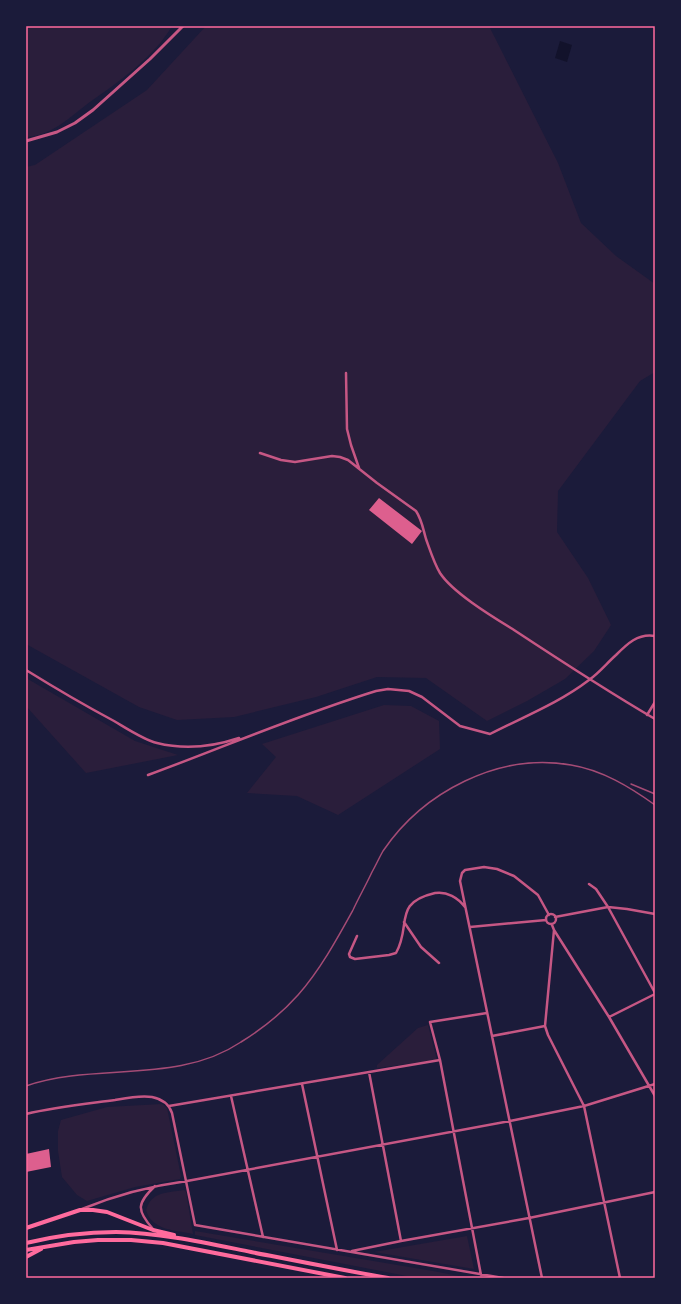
<svg xmlns="http://www.w3.org/2000/svg" width="681" height="1304" viewBox="0 0 681 1304" font-family="'Titillium Web',sans-serif">
  <style>
    .green { fill: #2a1e3b }
    .water { fill: #12122b }
    .building { fill: #dd5f8e }
    .lines { fill: none; stroke-linecap: round; stroke-linejoin: round }
    .minor { stroke: #c65784; stroke-width: 2.5 }
    .tertiary { stroke: #c65784; stroke-width: 3 }
    .trunk { stroke: #ff6b9d; stroke-width: 4 }
    .rail { stroke: #a44b75; stroke-width: 1.5 }
    .neatline { fill: none; stroke: #ff6b9d; stroke-width: 1.5 }
  </style>
  <rect width="100%" height="100%" fill="#1b1b3a"/>
  <!-- green -->
  <path class="green" d="M26,26H172C156,54 123,79 97,97C74,112 55,136 26,137Z
    M206,26H489L558,163L581,223L616,256L655,284V372L640,381L558,491L557,532L588,578L611,625L594,651L565,679L527,701L487,721L426,678L377,677L316,697L234,717L177,720L139,707L26,644V167L35,165L147,90Z
    M26,678L135,741L178,755L86,773L26,706Z
    M384,705L411,706L439,721L440,749L338,815L297,796L247,793L276,757L262,744Z
    M428,1025L437,1060L377,1068V1065L418,1028Z
    M162,1104L167,1108L181,1176L180,1179L135,1187L87,1201L77,1195L62,1177L58,1151V1131L61,1120L107,1107Z
    M184,1190L186,1192L193,1234C176,1230 152,1231 146,1210C152,1191 167,1193 184,1190Z
    M195,1231L433,1271L469,1278H417L195,1235Z
    M467,1236L474,1269L374,1252Z"/>
  <!-- water -->
  <path class="water" d="M560,41L572,45L567,62L555,58Z"/>
  <!-- building -->
  <path class="building" d="M379,498L422,531L412,544L369,510Z
    M49,1149L51,1167L26,1172V1154Z"/>
  <g class="lines">
    <!-- minor -->
    <path class="minor" d="M346,373L347,429L351,445L359,468
      M260,453L281,460L295,462L332,456L340,457L348,460L377,483L416,511C422,520 423,529 426,539C430,550 434,563 440,573C453,593 493,617 514,630C561,661 607,691 655,719
      M26,670C55,688 84,705 114,721C126,728 144,740 157,743C185,750 212,747 239,738
      M647,715L655,702
      M148,775C224,747 298,715 376,691L388,689L409,691L422,697L460,726L490,734C523,717 559,703 589,680C599,673 607,663 616,655C627,644 638,633 655,636
      M589,884L596,889L608,907L655,993
      M546 919a5 5 0 1 1 10 0a5 5 0 1 1-10 0Z
      M555,917L608,907L627,909L655,914
      M404,922L421,947L439,963
      M552,925L554,930L609,1017L655,1096
      M470,927L546,920
      M554,930L545,1026L548,1035L584,1106L620,1278
      M357,936L349,954L350,957L355,959L389,955L396,953C412,925 392,903 435,893C447,891 458,898 465,907
      M609,1017L655,994
      M492,1036L545,1026
      M369,1072L401,1241
      M302,1084L337,1250
      M231,1096L263,1237
      M169,1106L440,1060
      M26,1114C55,1107 85,1104 115,1100C126,1098 140,1095 152,1097C162,1099 169,1104 172,1113L195,1225L503,1278
      M82,1209C116,1195 150,1186 187,1181L510,1121L584,1106L655,1084
      M153,1229C136,1210 137,1203 155,1186
      M352,1251L401,1241L529,1218L655,1192
      M481,1275L440,1060L430,1022L487,1013
      M542,1278L460,881L462,873L465,870L484,867L497,869L514,876L538,895L549,915"/>
    <!-- tertiary -->
    <path class="tertiary" d="M26,141L57,132L75,123L93,110L150,59L183,26"/>
    <!-- trunk -->
    <path class="trunk" d="M26,1228L80,1210H93L107,1212L153,1230L174,1235
      M26,1243C55,1236 86,1232 116,1232C162,1233 206,1243 251,1252C297,1261 342,1270 388,1278
      M26,1250L74,1242L98,1240H131L163,1243L345,1278
      M26,1257L41,1249"/>
    <!-- rail -->
    <path class="rail" d="M631,784L655,794
      M26,1086C96,1062 177,1085 241,1042C262,1029 282,1013 298,995C320,970 337,939 353,910C359,897 366,885 372,872C376,865 379,858 383,851C423,792 499,752 571,765C602,770 630,787 655,805"/>
  </g>
  <!-- border -->
  <rect width="681" height="1304" fill="none" stroke="#1b1b3a" stroke-width="54"/>
  <rect x="27" y="27" width="627" height="1250" class="neatline"/>
</svg>
